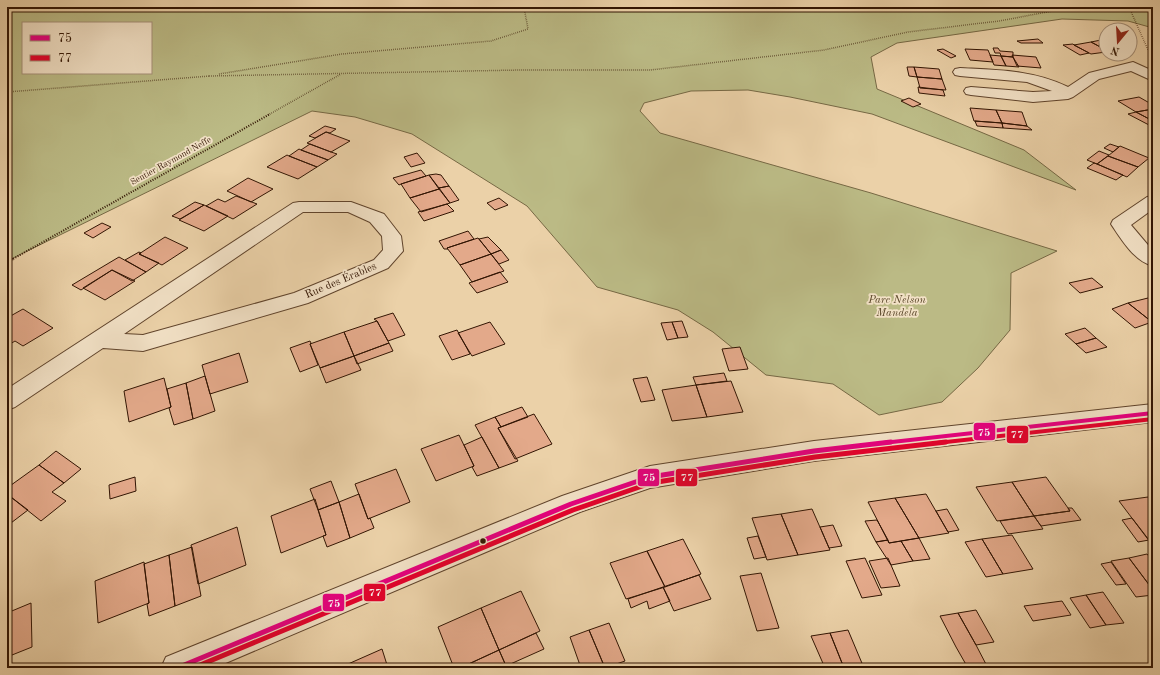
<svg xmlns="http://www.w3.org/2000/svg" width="1160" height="675" viewBox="0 0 1160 675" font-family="'Old Standard TT',serif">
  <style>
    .green { fill: #bbba85; stroke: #766844; fill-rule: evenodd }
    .building { fill: #e3a98a; stroke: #321503 }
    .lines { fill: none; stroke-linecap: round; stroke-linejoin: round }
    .minor-casing { stroke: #60442c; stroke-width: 2 }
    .path-far2 { stroke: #321503; stroke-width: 1.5; stroke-dasharray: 0.5 1.5; stroke-linecap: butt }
    .path-far1 { stroke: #321503; stroke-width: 2; stroke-dasharray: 1 1.5; stroke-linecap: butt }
    .path { stroke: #321503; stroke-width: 2.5; stroke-dasharray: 1 2; stroke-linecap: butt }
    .minor { fill: #f2e1c6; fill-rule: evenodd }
    .bus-1-far1-casing { stroke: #f2e1c6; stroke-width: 7 }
    .bus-1-casing { stroke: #f2e1c6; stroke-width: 8 }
    .bus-2-far1-casing { stroke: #f2e1c6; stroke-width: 7 }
    .bus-2-casing { stroke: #f2e1c6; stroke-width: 8 }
    .bus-1-far1 { stroke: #e5007d; stroke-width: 4 }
    .bus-1 { stroke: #e5007d; stroke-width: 5 }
    .bus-2-far1 { stroke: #e4002b; stroke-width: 4 }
    .bus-2 { stroke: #e4002b; stroke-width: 5 }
    .bus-dot { fill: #321503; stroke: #f2e1c6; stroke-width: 1.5 }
    .labels { text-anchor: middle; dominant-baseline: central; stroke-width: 3.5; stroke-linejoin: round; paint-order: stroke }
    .far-street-label { font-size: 9px; fill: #321503; stroke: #f2e1c6 }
    .street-label { font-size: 11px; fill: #321503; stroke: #f2e1c6 }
    .park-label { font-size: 11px; font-style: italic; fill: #5b472a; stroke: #f2e1c6 }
    .line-badge { stroke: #f2e1c6; stroke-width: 1.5 }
    .badge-label { font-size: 11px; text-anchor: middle; font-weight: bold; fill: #fff }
  </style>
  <rect width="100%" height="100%" fill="#ebd1a8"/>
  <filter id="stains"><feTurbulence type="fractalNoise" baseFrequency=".005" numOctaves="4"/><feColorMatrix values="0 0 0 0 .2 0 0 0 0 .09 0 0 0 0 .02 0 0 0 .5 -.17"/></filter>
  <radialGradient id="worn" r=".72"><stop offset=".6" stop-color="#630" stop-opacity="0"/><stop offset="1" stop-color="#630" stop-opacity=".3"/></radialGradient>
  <!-- green -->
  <path class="green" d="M7,7H1153V28L1128,21L1062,19L897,43L871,57L877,89L1024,150L1076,190L872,114L790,97L748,90L691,91L644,103L640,111L660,133L871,193L1057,251L1011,273L1010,330L978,368L942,402L879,415L833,384L766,375L713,332L678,310L597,287L527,206L412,134L355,117L312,111L7,261ZM23,23H151V73H23Z"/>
  <!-- building -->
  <path class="building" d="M1038,39L1043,43H1021L1017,41Z
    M1106,39V50L1091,42Z
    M1091,42L1106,50V52L1091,54L1074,45Z
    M1073,44L1074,45L1089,53L1080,55L1063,45Z
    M993,48H998L1000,51L1013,52V57L1001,56L1000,53H995Z
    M943,49L956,56L951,58L937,50Z
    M965,49L988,50L993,62L970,60Z
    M990,55L1001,56L1006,66L994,65Z
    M1012,55L1036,57L1041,68L1017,66Z
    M1001,56L1013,57L1019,67L1006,66Z
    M907,67H914L917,77L909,76Z
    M914,67L939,69L942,79L917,77Z
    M917,77L942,79L946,90L920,88Z
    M918,87L943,90L945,96L919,93Z
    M1139,97L1153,105V109L1136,112L1118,101Z
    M909,98L921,104L913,107L901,101Z
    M970,108L996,110L1002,123L974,121Z
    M1153,109V121L1136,112Z
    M996,110L1022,112L1027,126L1002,123Z
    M1136,112L1153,121V124L1149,125L1128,114Z
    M975,121L1002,123L1003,128L977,126Z
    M1002,123L1027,126L1032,130L1003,128Z
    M325,126L336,129L330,133L326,132L315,138L309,136Z
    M326,132L350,141L331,152L307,143Z
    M310,144L331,152L337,154L328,160L301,150Z
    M1110,144L1119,147L1113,152L1104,148Z
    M1120,146L1149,158L1138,167L1108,156Z
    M299,149L301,150L328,160L317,167L289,156Z
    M1099,151L1109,155L1097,164L1087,160Z
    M417,153L425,163L411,167L404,157Z
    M287,155L289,156L317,167L298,179L267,167Z
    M1108,156L1138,167L1127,177L1097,164Z
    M1094,163L1097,164L1123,175L1116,180L1087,168Z
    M421,170L426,176L401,184L399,185L393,178Z
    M436,174L441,175L449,186L439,188L429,175Z
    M429,175L439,189L410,198L401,184Z
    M248,178L273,189L251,202L227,191Z
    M449,186L459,200L450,203L439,188Z
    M439,189L450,203L421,212L410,198Z
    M236,196L257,204L233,219L206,206L218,199L225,202Z
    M499,198L508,205L495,210L487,203Z
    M195,202L204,205L180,219L172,216Z
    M447,204L454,211L424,221L418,212Z
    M204,205L228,216L204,231L179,220Z
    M102,223L111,227L93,238L84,233Z
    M468,231L474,239L447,248L448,249H444L439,241Z
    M165,237L188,248L162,265L139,254Z
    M488,237L501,250L491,254L479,239Z
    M478,238L491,254L460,265L447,248Z
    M501,250L509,260L499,264L491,254Z
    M139,252L141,253L139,254L159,263L146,272L125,260Z
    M491,254L504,271L472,282L460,265Z
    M119,257L146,272L132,281L112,270L81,290L72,285Z
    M112,270L135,281L105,300L83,288Z
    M500,272L508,282L477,293L469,283Z
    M1092,278L1103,287L1080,293L1069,283Z
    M1152,297L1153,298L1152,322L1128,303Z
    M1128,303L1152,322L1135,328L1112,309Z
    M23,309L53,328L23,346L15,341L7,346V318Z
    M393,313L405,335L388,341L377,321L374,319Z
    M377,321L389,343L354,356L344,332Z
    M682,321L688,337L678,338L672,322Z
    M490,322L505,344L472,356L458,333Z
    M672,322L678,338L667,340L661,323Z
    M1085,328L1096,338L1076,344L1065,334Z
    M457,330L470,354L452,360L439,336Z
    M344,332L354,356L320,368L310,344Z
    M1096,338L1107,347L1086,353L1076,344Z
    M310,341L311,343L310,344L318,365L300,372L290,348Z
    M389,343L393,351L357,364L354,356Z
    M740,347L748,369L729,371L722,349Z
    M239,353L248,382L210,394L202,365Z
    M354,356L361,370L326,383L320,368Z
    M724,373L727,381L696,385L693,377Z
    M205,376L215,411L193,419L186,383Z
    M647,377L655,400L641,402L633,379Z
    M164,378L171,407L129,422L124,391Z
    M731,381L743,412L707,417L696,385Z
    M186,383L193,419L174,425L169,408L171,407L167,389Z
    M696,385L707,417L672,421L662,390Z
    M522,407L528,417L501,427L495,417Z
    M534,414L552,444L515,459L498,428Z
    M495,417L501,427L498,428L518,461L499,468L475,425Z
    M459,435L474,466L436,481L421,449Z
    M482,437L499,468L477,476L472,467L474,466L464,445Z
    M56,451L81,469L64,483L39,465Z
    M39,465L64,483L52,492L66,501L41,521L7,494V488Z
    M396,469L410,502L368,519L355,484Z
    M135,477L136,491L110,499L109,485Z
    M1046,477L1068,508L1070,511L1034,516L1012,482Z
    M331,481L339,502L318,510L310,489Z
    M1012,482L1034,516L997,521L976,487Z
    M7,494L28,510L7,526Z
    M359,494L368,519L370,518L374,528L350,538L339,502Z
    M926,494L948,532L949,533L919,538L895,498Z
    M1148,497L1153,504V541L1150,542L1119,501Z
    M895,498L919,538L889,543L868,502Z
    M315,499L326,535L281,553L271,516Z
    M339,502L350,538L327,547L323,536L326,535L318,510Z
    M1068,508H1072L1081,520L1041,526L1034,516L1070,511Z
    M812,509L830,550L798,555L781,514Z
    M947,509L959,530L948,532L936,511Z
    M781,514L798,555L767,560L752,518Z
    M1034,516L1043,529L1008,534L1000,521Z
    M1132,518L1149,540L1138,542L1122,520Z
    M877,520L888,540L876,542L865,521Z
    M833,525L842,546L829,548L820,527Z
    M237,527L246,565L198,584L191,545Z
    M1012,535L1033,569L1003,574L982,539Z
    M758,536L766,557L754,559L747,538Z
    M919,538L930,559L913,561L901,541Z
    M683,539L701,574L665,587L647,551Z
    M982,539L1003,574L986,577L965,542Z
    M888,540L889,543L901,541L913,561L891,565L876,542Z
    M192,547L201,596L175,606L169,555Z
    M647,551L665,587L626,599L610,563Z
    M1147,554L1153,561V590L1129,558Z
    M169,555L175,606L149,616L147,604L149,603L144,564Z
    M865,558L882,595L862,598L846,561Z
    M888,558L900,586L881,588L869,561Z
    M1129,558L1153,590V595L1136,597L1111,561Z
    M144,562L149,603L98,623L95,581Z
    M1111,562L1126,584L1116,585L1101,564Z
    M761,573L779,628L757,631L740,576Z
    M699,575L711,599L674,611L663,587Z
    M663,587L670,601L649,609L647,601L631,608L628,599Z
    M521,591L540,631L499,650L481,608Z
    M1103,592L1124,623L1106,625L1086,595Z
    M1086,595L1106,625L1090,628L1070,598Z
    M1062,601L1071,615L1033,621L1024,606Z
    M31,603L32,647L7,657V613Z
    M481,608L499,650L460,668H454L438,627Z
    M976,610L994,642L976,645L958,613Z
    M958,613L976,645L988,668H968L956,647L940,616Z
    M609,623L625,661L605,668L589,630Z
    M589,630L605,668H581L570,637Z
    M848,630L864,668H844L830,633Z
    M536,633L544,649L506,666L499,650Z
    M830,633L844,668H825L811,636Z
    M382,649L388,668H339Z
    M499,650L507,668H460Z"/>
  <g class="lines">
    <defs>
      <path id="minor" d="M1133,62L1153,71V81L1131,71L1099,79L1073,97L1068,99L1033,102L971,95L966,94L964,91L966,88L971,87L1033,92L1052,91L1027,82L960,76L955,75L953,72L955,69L960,68C997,70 1034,70 1068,87L1089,73Z
        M1153,196V209L1131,225L1153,251V266C1134,261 1121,239 1111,224L1113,220L1147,197Z
        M299,202H351L384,214L401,236L403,251L388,268L308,303L143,351L103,348L15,407L7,410V389L293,203ZM303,212H348L370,222L382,236L383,250L374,260L294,293L143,335L124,334Z
        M1153,404V422L814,461L650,488L580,512L214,668H161L166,657L562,496L650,466L814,441Z"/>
    </defs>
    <!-- minor casing -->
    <use href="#minor" class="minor-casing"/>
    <!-- path-far2 -->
    <path class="path-far2" d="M1129,7L1148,50
      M219,74L342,54L491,41L528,29L524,7
      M209,76L520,70H650L824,50L908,32L999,21L1074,7
      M7,92L210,76
      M268,115L341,74"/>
    <!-- path-far1 -->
    <path class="path-far1" d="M11,260L270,114"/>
    <!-- path -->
    <path class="path" d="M7,262L13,259"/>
    <!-- minor -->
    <use href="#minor" class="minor"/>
    <defs>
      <path id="bus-1-far1" d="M883,443L1153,413"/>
      <path id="bus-1" d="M177,668L571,504L650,477L814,451L891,442"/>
      <path id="bus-2-far1" d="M937,443L1153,419"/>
      <path id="bus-2" d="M193,668L573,510L651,483L815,457L946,442"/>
    </defs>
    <!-- bus-1-far1 casing -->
    <use href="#bus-1-far1" class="bus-1-far1-casing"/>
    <!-- bus-1 casing -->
    <use href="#bus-1" class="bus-1-casing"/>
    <!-- bus-2-far1 casing -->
    <use href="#bus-2-far1" class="bus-2-far1-casing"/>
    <!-- bus-2 casing -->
    <use href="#bus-2" class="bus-2-casing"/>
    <!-- bus-1-far1 -->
    <use href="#bus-1-far1" class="bus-1-far1"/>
    <!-- bus-1 -->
    <use href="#bus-1" class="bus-1"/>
    <!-- bus-2-far1 -->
    <use href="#bus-2-far1" class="bus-2-far1"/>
    <!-- bus-2 -->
    <use href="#bus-2" class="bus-2"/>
  </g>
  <!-- markers -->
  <circle class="bus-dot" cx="483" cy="541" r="3.5"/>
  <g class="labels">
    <!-- far-street labels -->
    <g class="far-street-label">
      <text transform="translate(171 161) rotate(-29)">Sentier Raymond Neffe</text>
    </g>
    <!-- street labels -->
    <g class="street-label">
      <text transform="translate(341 281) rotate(-23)">Rue des Érables</text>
    </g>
    <!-- park labels -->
    <g class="park-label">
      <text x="897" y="300">Parc Nelson<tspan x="897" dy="13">Mandela</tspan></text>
    </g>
  </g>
  <g class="line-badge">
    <rect x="973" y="422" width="23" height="19" rx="4" fill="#e5007d"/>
    <rect x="1006" y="425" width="23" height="19" rx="4" fill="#e4002b"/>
    <rect x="675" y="468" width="23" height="19" rx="4" fill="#e4002b"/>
    <rect x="637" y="468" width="23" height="19" rx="4" fill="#e5007d"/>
    <rect x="363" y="583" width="23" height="19" rx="4" fill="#e4002b"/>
    <rect x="322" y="593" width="23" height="19" rx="4" fill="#e5007d"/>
  </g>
  <g class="badge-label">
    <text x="984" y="436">75</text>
    <text x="1017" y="438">77</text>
    <text x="687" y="481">77</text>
    <text x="649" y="481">75</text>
    <text x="375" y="596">77</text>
    <text x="334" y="607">75</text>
  </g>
  <!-- margin -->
  <rect width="1160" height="675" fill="none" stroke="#ebd1a8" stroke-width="24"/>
  <rect x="8" y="8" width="1144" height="659" fill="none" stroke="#321503" stroke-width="2"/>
  <rect x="12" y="12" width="1136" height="651" fill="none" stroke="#321503"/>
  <!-- legend -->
  <rect x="22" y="22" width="130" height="52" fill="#f2e1c6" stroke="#a58f78"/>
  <rect x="30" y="35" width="20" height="6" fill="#e5007d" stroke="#a58f78"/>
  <text x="58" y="42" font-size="12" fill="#321503">75</text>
  <rect x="30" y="55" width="20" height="6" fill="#e4002b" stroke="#a58f78"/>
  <text x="58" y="62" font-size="12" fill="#321503">77</text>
  <!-- north arrow -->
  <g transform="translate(1118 42) rotate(198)"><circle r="19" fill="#f2e1c6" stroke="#a58f78"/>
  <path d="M0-3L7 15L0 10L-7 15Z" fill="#8f2418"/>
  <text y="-6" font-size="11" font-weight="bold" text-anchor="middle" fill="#321503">N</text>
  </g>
  <rect width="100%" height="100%" filter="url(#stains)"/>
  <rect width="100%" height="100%" fill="url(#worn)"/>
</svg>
